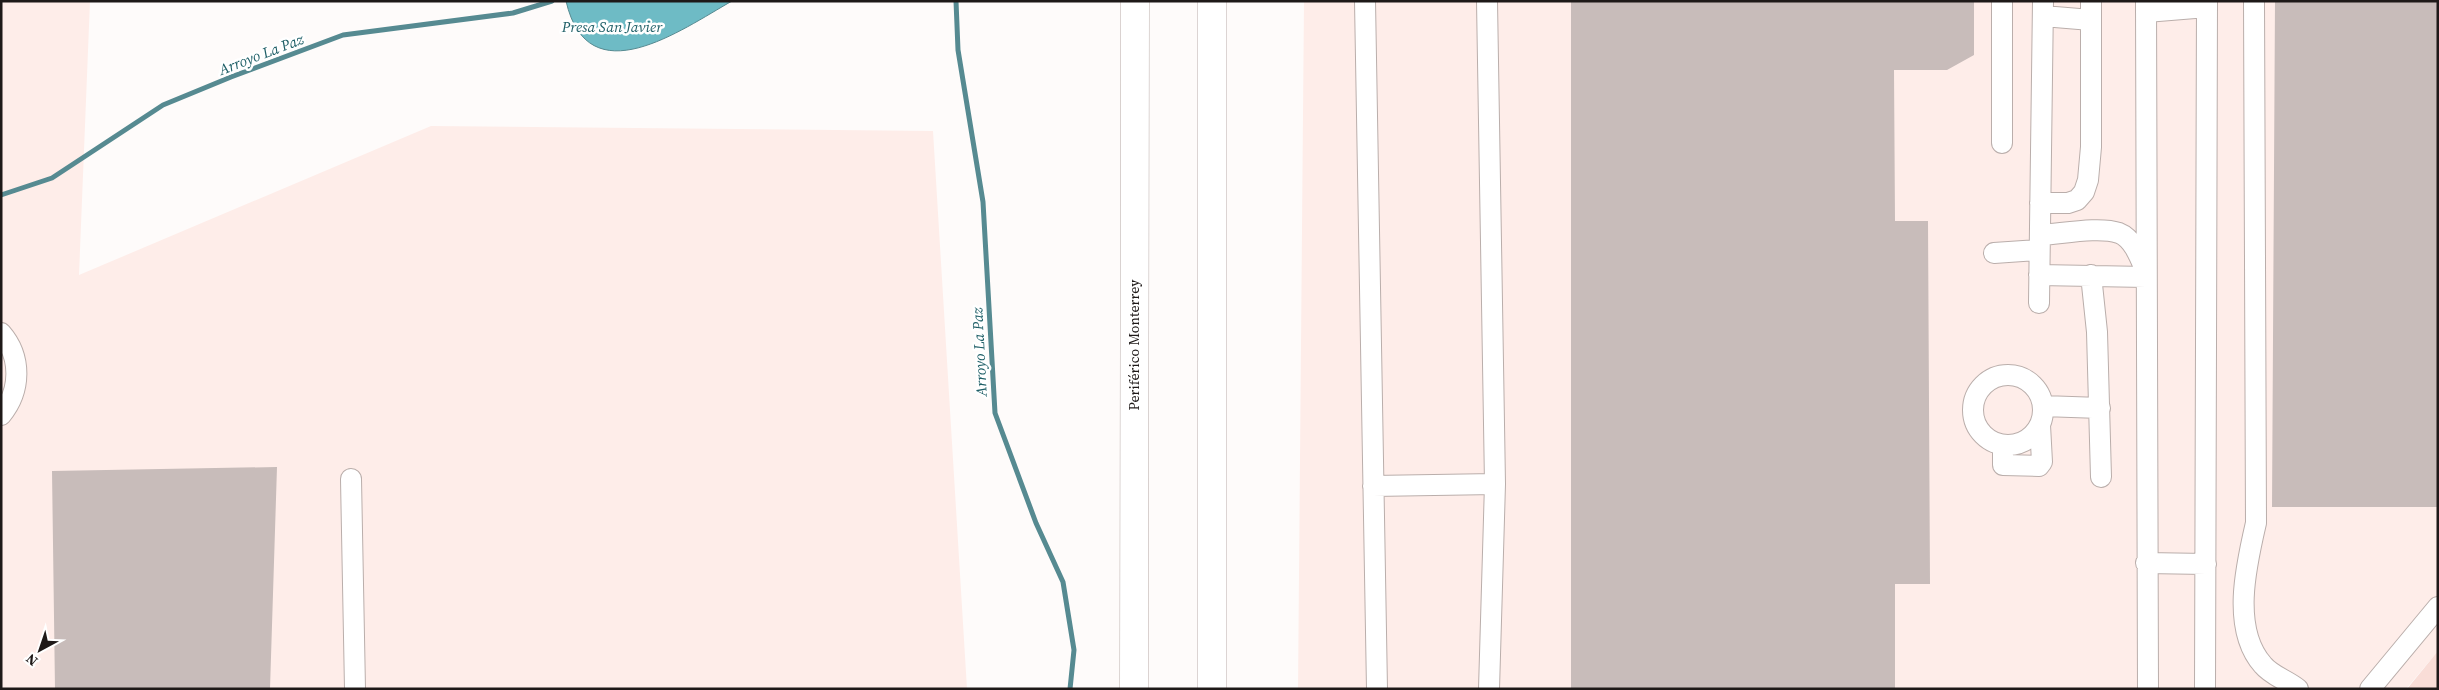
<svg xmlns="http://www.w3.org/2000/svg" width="2439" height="690" viewBox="0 0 2439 690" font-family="'Source Serif 4',serif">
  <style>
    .built { fill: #feede9 }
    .green { fill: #f9ddd7 }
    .water { fill: #6ebbc5; stroke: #568a91 }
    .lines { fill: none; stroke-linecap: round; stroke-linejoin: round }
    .stream { stroke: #568a91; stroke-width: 5 }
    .building { fill: #c8bcba }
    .minor-casing { stroke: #baaeab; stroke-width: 22 }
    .highway-casing { stroke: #baaeab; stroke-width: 29 }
    .minor { stroke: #fff; stroke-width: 20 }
    .highway { stroke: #fff; stroke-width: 28 }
    .labels { text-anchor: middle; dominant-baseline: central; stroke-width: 5; stroke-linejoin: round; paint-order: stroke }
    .street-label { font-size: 14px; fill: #1e1918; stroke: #fff }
    .water-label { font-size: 15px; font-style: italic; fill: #1f5f67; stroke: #fff }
  </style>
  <rect width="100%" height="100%" fill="#fefbfa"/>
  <!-- built -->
  <path class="built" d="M1,1H90L79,275L431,126L933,131L967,689H1Z
    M1304,1H2438V651L2406,689H1298Z"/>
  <!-- green -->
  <path class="green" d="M2438,651V689H2406H2407Z"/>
  <!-- water -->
  <path class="water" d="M566,1H732C681,30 588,97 566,1Z"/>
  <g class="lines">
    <!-- stream -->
    <path class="stream" d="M956,1L958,50L983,202L995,413L1036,523L1063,582L1074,650L1070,689
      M1,195L52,178L163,105L231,77L343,35L513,13L552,1"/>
  </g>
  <!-- building -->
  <path class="building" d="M1571,1H1974V55L1947,70H1894L1895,221H1928L1930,584H1895V689H1571Z
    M2275,1H2438V507H2272Z
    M277,467L270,689H55L52,471Z"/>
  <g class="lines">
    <defs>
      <path id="minor" d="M1365,1L1377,689
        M1487,1L1495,484L1489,689
        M2146,1L2148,689
        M2254,1L2256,523C2246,566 2231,629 2263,665C2272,676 2287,680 2298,689
        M2146,12L2207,7
        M2043,16L2091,20
        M2002,143V1
        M2040,203H2068L2077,200L2084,192L2088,180L2091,147V1
        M2040,235C2061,234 2099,226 2119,233C2132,238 2139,255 2144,267
        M1994,253L2039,250
        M2039,275L2146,277
        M2091,275L2097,332L2101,477
        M2039,303L2043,1
        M1,333C22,357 21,391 1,415
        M1973 410a35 35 0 1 1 70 0a35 35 0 1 1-70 0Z
        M2043,406L2100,408
        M2003,445V465L2039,466L2042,462L2040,425
        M351,479L355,689
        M1373,486L1495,484
        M2146,563L2206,564
        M2205,689L2207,1
        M2370,689L2438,607"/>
      <path id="highway" d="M1134,689L1135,1
        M1212,689V1"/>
    </defs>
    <!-- minor casing -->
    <use href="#minor" class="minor-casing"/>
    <!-- highway casing -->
    <use href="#highway" class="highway-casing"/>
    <!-- minor -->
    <use href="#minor" class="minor"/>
    <!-- highway -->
    <use href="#highway" class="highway"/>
  </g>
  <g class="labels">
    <!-- street labels -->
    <g class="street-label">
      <text transform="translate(1134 345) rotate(-90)">Periférico Monterrey</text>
    </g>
    <!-- water labels -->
    <g class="water-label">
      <text x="612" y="26">Presa San Javier</text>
      <text transform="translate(261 54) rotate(-21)">Arroyo La Paz</text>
      <text transform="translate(979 352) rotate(-93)">Arroyo La Paz</text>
    </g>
  </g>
  <!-- border -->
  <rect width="2439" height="690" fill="none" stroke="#1e1918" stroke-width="5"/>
  <!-- north arrow -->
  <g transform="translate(40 650) rotate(220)" stroke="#ffffff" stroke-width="4" paint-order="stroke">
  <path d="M0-4L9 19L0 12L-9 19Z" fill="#1e1918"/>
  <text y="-8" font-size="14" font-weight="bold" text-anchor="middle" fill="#1e1918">N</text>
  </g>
</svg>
